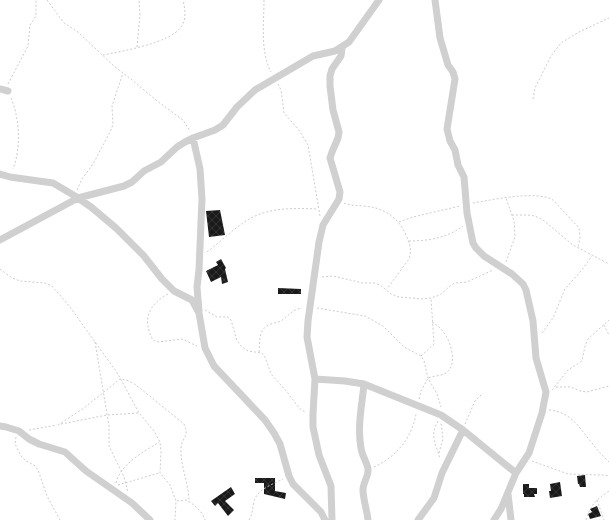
<svg xmlns="http://www.w3.org/2000/svg" width="609" height="520" viewBox="0 0 609 520" font-family="Signika,sans-serif">
  <style>
    .building { fill: url(#building-cross-hatch) }
    .lines { fill: none; stroke-linecap: round; stroke-linejoin: round }
    .path { stroke: #cdcdcd; stroke-width: 1; stroke-dasharray: 2 2; stroke-linecap: butt }
    .street { stroke: #d0d0d0; stroke-width: 7 }
  </style>
  <defs>
    <pattern id="building-cross-hatch" width="8" height="8" patternUnits="userSpaceOnUse"><rect width="8" height="8" fill="#1a1a1a"/><path d="M0 0l8 8M0 8l8-8" fill="none" stroke="#333"/></pattern>
  </defs>
  <rect width="100%" height="100%" fill="#fff"/>
  <!-- building -->
  <path class="building" d="M220,210L225,235L209,237L206,211Z
    M221,259L226,268L225,269L228,282L222,284L221,277L211,282L206,271L218,265L216,262Z
    M278,288L301,289V294H278Z
    M585,475L586,487H580L579,484H578L577,476Z
    M255,478H275V491L286,493L285,499L264,494V483H255Z
    M560,482L562,496L550,498L549,491H551L550,484Z
    M523,484H529V488H537V494H534L535,497H524V494H523Z
    M231,487L235,494L225,501L234,510L228,516L218,503L215,506L211,501Z
    M597,506L601,516L590,519L588,514L592,512L590,509Z"/>
  <g class="lines">
    <!-- path -->
    <path class="path" d="M47,0L64,23L78,32L115,67L131,79L157,101L183,120L190,131
      M264,0C264,23 260,51 271,72
      M137,47L140,15L139,0
      M103,55C123,51 170,43 181,27C187,19 185,9 183,0
      M8,84L28,46L30,25L35,18L36,13V0
      M278,84L281,90L284,113L299,130L308,145L320,216
      M11,98C20,119 21,148 13,169
      M533,99L535,88L551,56L561,43L579,32L609,18
      M77,190L82,179L93,164L111,130L113,124L112,106L123,73
      M344,203C350,206 356,205 363,206C383,207 398,217 406,235C410,244 412,250 409,259L387,289
      M473,203C491,200 537,190 553,200L579,228L580,238L578,247
      M512,215H528L535,216L543,220L573,245L609,264
      M399,222L413,217L460,206
      M409,241C428,241 447,238 463,226
      M207,252C219,243 230,232 243,223C265,207 292,208 318,209
      M506,262L515,237L514,221L506,198
      M0,269L12,278L20,281L45,283L52,286L70,307L118,374L139,413L154,431L160,442L161,452L160,473L170,485L176,501L175,520
      M322,277L333,276L363,283H374L380,285L391,294L399,297L423,299L431,298L440,295L450,286L455,283L467,282L493,270
      M168,294C148,305 142,320 153,340L158,342L182,339L197,346
      M317,308L365,316L383,326L404,347L421,356L424,361L428,378L437,394L441,407
      M205,310L217,317H228L231,320L237,341L242,347L248,351L262,353L265,357L271,374L288,393L299,408L305,412
      M604,325L609,335
      M542,333L553,318L565,289L581,271L592,256
      M95,342L109,426V446L124,477L128,492
      M259,352C260,344 258,331 267,326C271,323 277,323 281,321C290,315 291,310 302,308
      M421,356L434,344L431,298
      M556,387H571L580,391L587,392L609,386
      M552,390L568,370L582,361L585,346L588,339L609,320
      M419,399L421,391L428,378C433,376 441,376 446,373C458,365 451,342 444,333C441,328 437,325 432,322
      M549,410C572,412 579,428 592,443C597,450 603,456 609,462
      M438,421C429,437 436,443 440,459
      M61,424L107,415L138,413
      M465,424L475,401L483,393
      M58,425L84,408L120,379L129,381L136,385L184,424C190,438 182,436 181,448C180,466 189,483 189,502
      M29,430L57,425
      M16,437L15,444L21,456L26,461L34,465L38,470L47,496L60,520
      M439,453L443,439L441,423
      M532,461L568,474L602,475L609,476
      M374,467C396,457 412,438 416,414
      M116,483C121,463 144,452 159,442
      M118,485L159,473
      M597,500L604,520
      M177,501L186,500C194,504 202,511 205,520
      M249,520C253,514 252,509 254,502C256,490 273,484 283,479
      M586,520C590,505 596,500 609,491"/>
    <!-- street -->
    <path class="street" d="M435,0L440,38L448,65L453,72L455,79L447,129L450,141L455,150L458,165L464,177L467,213L473,243L476,248L484,256L512,274L523,284L526,290L533,321L536,358L546,392L542,413L529,453L516,473L501,509L494,520
      M0,89L8,91
      M193,138L200,169L202,199L199,270L197,287L199,311
      M0,174L10,177L53,183L75,196L91,207L116,228L144,256L162,279L174,291L192,300L199,313L205,348L214,366L265,420L274,433L280,444L289,476L293,484L321,512L325,520
      M0,240L78,198L124,186L132,182L144,171L161,162L177,147L185,142L193,138L215,130L223,125L237,107L255,90L313,56L335,51L349,42L379,0
      M315,379L345,381L364,384L441,415L463,430L516,473
      M364,384C362,405 357,427 361,448C362,456 367,462 368,469C369,476 363,482 363,490C363,499 367,510 368,520
      M0,426L6,427L19,431L29,439L39,444L65,452L86,471L132,503L150,520
      M508,494L511,520
      M332,520L331,486L319,455L313,427V414L315,379L307,337L308,321L319,242L323,225L339,199L340,192L330,158L332,152L338,138L339,132L333,110L330,86V76L332,69L341,56L342,48
      M418,520L434,498L442,473L463,430"/>
  </g>
</svg>
